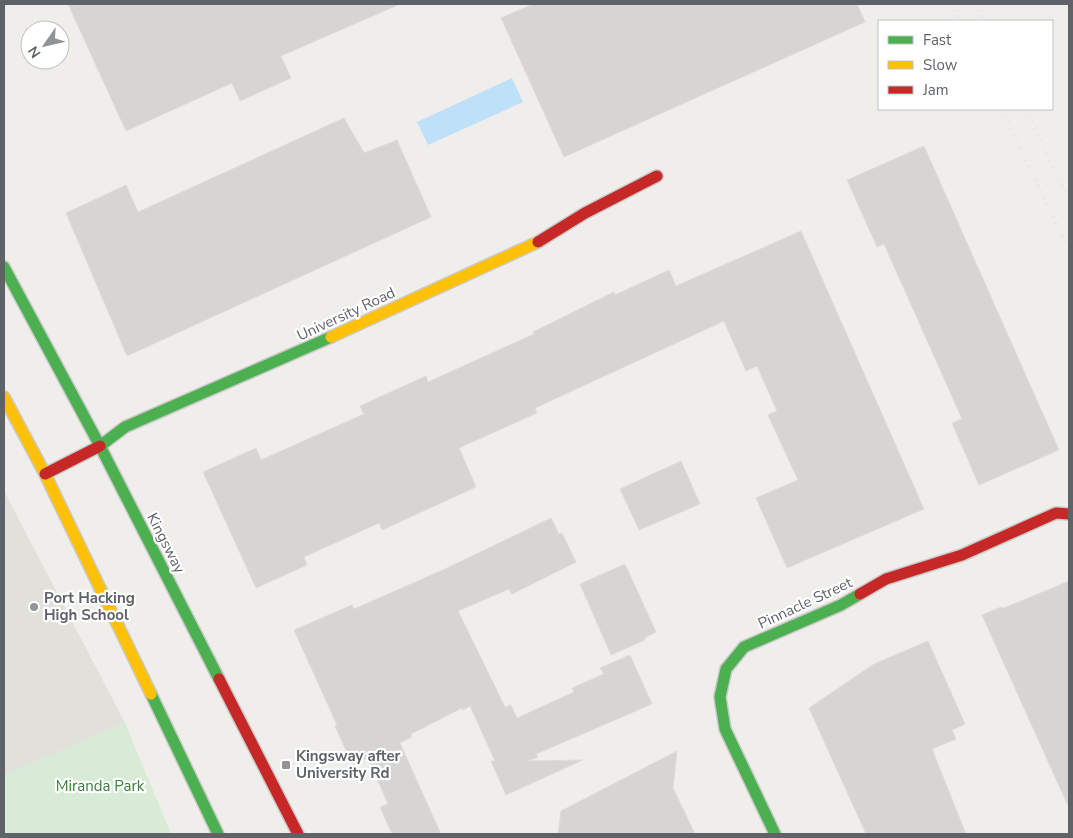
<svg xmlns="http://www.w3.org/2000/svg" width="1073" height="838" viewBox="0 0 1073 838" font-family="'Nunito Sans',sans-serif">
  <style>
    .education { fill: #e2e0da }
    .green { fill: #d8ebd6 }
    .water { fill: #bfe0f9 }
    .building { fill: #d6d5d3; stroke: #deddd9 }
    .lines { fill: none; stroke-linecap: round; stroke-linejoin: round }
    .fast-casing { stroke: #cacacb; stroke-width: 14 }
    .slow-casing { stroke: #cacacb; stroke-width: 14 }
    .jam-casing { stroke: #cacacb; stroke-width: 14 }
    .fast { stroke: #4caf50; stroke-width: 11 }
    .slow { stroke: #ffc107; stroke-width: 11 }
    .jam { stroke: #c62828; stroke-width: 11 }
    .rail { stroke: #e4e4e4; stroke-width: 4; stroke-dasharray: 1 6; stroke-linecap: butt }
    .poi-dot { fill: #919496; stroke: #fff; stroke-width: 2 }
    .labels { text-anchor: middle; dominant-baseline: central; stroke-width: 4.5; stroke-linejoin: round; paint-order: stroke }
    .street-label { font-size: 15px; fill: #5f6368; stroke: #fff }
    .poi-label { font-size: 15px; font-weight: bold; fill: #5f6368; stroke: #fff; text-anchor: start }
    .park-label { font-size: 15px; fill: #348238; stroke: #fff }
  </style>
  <rect width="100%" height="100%" fill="#efeeea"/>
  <!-- education -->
  <path class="education" d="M4,491L125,723L4,775Z"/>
  <!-- green -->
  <path class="green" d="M125,723L171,834H4V775Z"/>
  <!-- water -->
  <path class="water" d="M512,78L523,102L428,145L417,122Z"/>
  <!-- building -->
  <path class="building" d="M68,4H400L281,56L291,78L240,101L232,83L126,131Z
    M533,4H857L865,22L564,157L501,18Z
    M344,118L364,153L397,140L431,217L127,356L66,213L126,185L138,212Z
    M924,146L1059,450L979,485L952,423L962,419L884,244L877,247L847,180Z
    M801,231L924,509L787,568L756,498L798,480L768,415L777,411L757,366L746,371L724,321L535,408L537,413L459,448L476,487L382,530L379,523L304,557L307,565L256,588L203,472L256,448L261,460L364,414L360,406L426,376L428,382L534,334L533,332L614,292L615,295L669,270L676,286Z
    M681,461L700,504L639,530L620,489Z
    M551,518L559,534L562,533L576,562L512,594L509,589L458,611L505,707L511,705L517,718L574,692L572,688L604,674L600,668L630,655L652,704L536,754L538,757L528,761L583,760L506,795L491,761H495L470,706L463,710L462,708L411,734L412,737L400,743L441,834H392L380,807L388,804L368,758L352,764L335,726L337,725L294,630L352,605L354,609L445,569Z
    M625,564L656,632L644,638L645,640L611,655L580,584Z
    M1069,581V808L982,615L1001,607L1004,608Z
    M928,641L965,724L952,730L956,739L932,749L966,834H866L809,708L874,664Z
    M677,751L673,788L695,834H558L561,811Z"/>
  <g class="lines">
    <defs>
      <path id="fast" d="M4,267L100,446L219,679
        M100,446L125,427L331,337
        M151,694L218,834
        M775,834L725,729L720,697L726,669L744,647L841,605L860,594"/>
      <path id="slow" d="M331,337L538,242
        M4,397L45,474L151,694"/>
      <path id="jam" d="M538,242L585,213L657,176
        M45,474L100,446
        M860,594L886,579L962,555L1056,513L1069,514
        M219,679L298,834"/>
    </defs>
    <!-- fast casing -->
    <use href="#fast" class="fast-casing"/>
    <!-- slow casing -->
    <use href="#slow" class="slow-casing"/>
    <!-- jam casing -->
    <use href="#jam" class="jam-casing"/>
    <!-- fast -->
    <use href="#fast" class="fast"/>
    <!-- slow -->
    <use href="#slow" class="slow"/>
    <!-- jam -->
    <use href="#jam" class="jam"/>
    <!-- rail -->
    <path class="rail" d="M951,4L960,21
      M975,4L984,21
      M1002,109L1069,251
      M1026,109L1069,201"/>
  </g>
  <!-- markers -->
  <g class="poi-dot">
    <circle cx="34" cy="607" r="5"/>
    <rect x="281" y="760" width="10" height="10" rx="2.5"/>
  </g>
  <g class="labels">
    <!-- street labels -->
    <g class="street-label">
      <text transform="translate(346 314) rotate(-25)">University Road</text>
      <text transform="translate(166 543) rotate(63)">Kingsway</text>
      <text transform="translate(805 603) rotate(-25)">Pinnacle Street</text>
    </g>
    <!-- poi labels -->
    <g class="poi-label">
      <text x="44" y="598">Port Hacking<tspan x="44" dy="17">High School</tspan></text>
      <text x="296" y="756">Kingsway after<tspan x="296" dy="17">University Rd</tspan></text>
    </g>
    <!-- park labels -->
    <g class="park-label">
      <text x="100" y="786">Miranda Park</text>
    </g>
  </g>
  <!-- border -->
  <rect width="1073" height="838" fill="none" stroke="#5f6368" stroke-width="10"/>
  <!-- legend -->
  <rect x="878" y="20" width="175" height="90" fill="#ffffff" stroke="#bfc1c3"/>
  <rect x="888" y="36" width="25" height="8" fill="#4caf50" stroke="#bfc1c3"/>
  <text x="923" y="45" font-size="15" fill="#5f6368">Fast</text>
  <rect x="888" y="61" width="25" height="8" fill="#ffc107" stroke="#bfc1c3"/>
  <text x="923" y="70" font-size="15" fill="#5f6368">Slow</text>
  <rect x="888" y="86" width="25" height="8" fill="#c62828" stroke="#bfc1c3"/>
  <text x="923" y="95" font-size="15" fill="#5f6368">Jam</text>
  <!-- north arrow -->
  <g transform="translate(45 45) rotate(236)"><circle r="24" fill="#ffffff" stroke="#bfc1c3"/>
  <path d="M0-4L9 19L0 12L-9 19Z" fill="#919496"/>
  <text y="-8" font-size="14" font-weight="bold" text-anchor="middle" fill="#5f6368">N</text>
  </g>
</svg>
